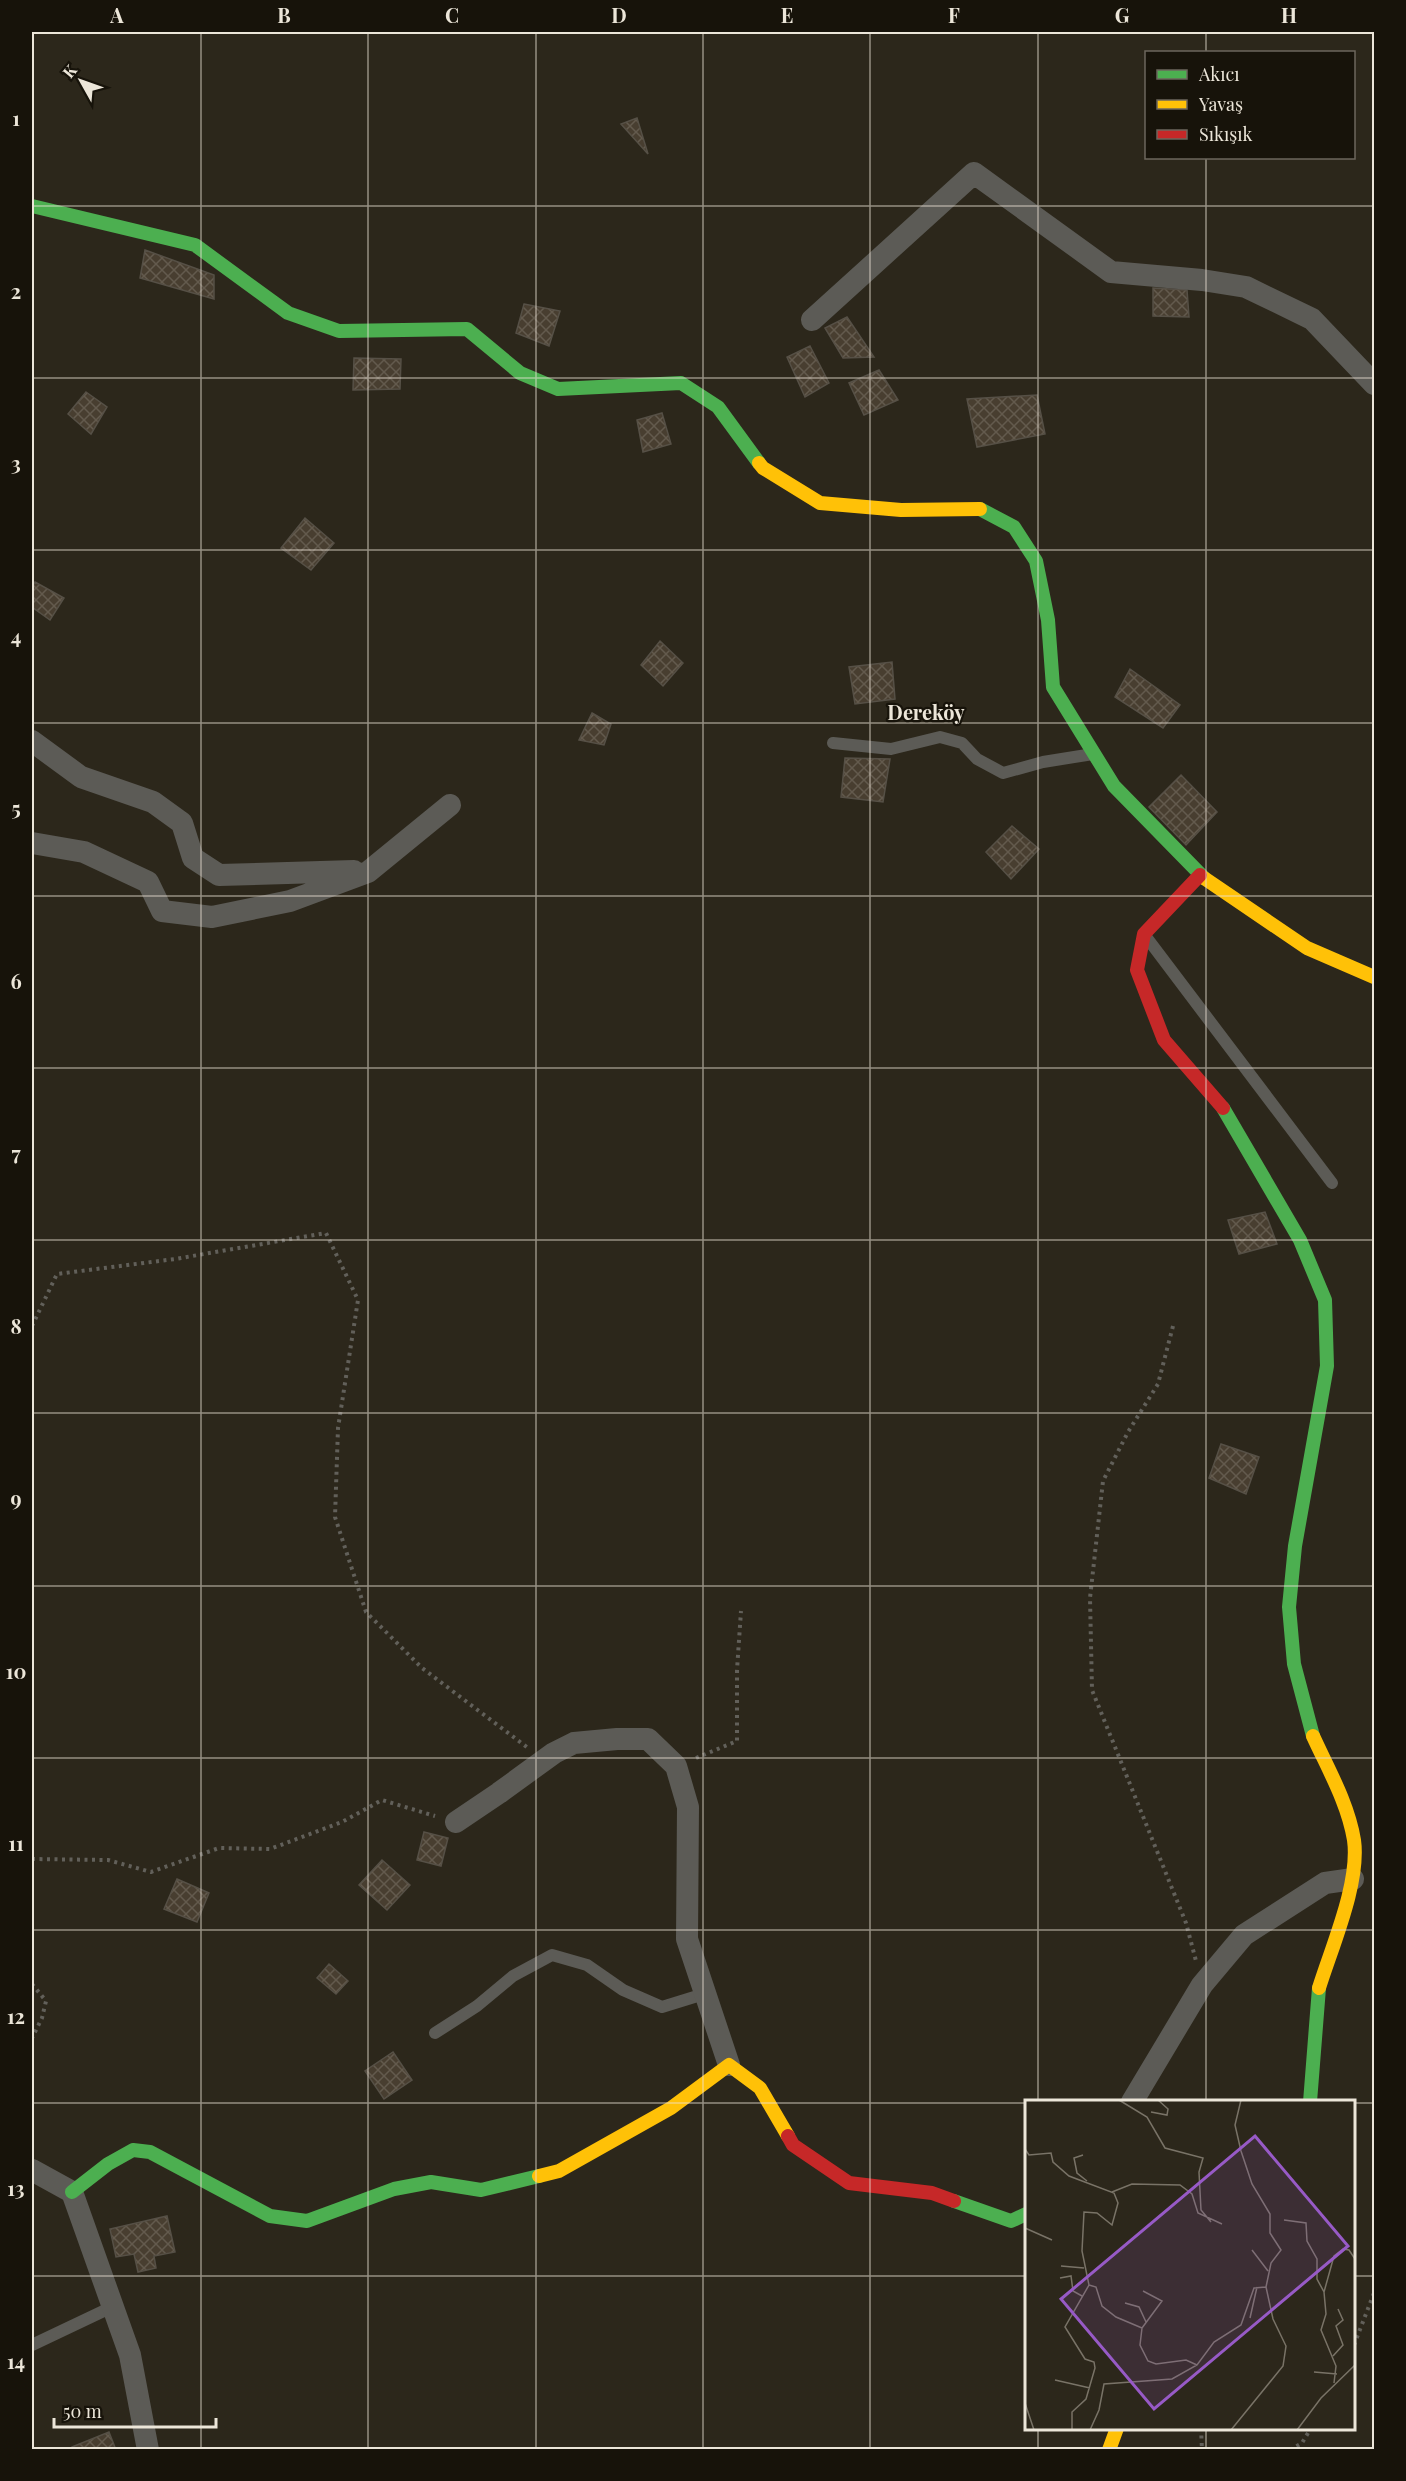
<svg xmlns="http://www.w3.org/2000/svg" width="1406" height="2481" viewBox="0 0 1406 2481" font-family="'Playfair Display',serif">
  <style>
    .building { fill: url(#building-cross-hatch); stroke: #565046; stroke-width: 1.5 }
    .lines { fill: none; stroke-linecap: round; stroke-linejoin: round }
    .path { stroke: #62605a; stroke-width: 4; stroke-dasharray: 3 4.5; stroke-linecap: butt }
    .lane { stroke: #5c5b56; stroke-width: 12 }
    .street { stroke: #5c5b56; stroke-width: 22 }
    .fast { stroke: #4caf50; stroke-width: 14 }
    .slow { stroke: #ffc107; stroke-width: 14 }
    .jam { stroke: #c62828; stroke-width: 14 }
    .grid { fill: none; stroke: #ece6d9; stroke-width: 1.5; stroke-opacity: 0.55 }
    .labels { text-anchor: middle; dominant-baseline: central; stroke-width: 4.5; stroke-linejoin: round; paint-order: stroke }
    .quarter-label { font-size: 20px; font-weight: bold; fill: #ece6d9; stroke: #17130a }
    .inset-road { fill: none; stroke: #797367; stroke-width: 1.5 }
    .view { fill: #975ac6; fill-opacity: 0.15; stroke: #975ac6; stroke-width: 3 }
    .inset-edge { fill: none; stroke: #ece6d9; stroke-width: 3 }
    .neatline { fill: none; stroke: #ece6d9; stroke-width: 2 }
    .grid-label { font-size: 20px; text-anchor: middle; font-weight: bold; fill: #ece6d9 }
  </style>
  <defs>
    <pattern id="building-cross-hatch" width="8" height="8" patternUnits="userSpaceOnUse" patternTransform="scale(1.5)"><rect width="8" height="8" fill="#483e30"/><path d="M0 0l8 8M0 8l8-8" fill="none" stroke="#635a4d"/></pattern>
  </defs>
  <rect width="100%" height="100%" fill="#2c271b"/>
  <!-- building -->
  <path class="building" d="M637,118L648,154L621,124Z
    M145,250L214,275V299L140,278Z
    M1153,288L1187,290L1189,317L1153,316Z
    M524,304L560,311L549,346L516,333Z
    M847,317L874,357L843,358L825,328Z
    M810,346L829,383L805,397L787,357Z
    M354,358L401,359L400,389L353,390Z
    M879,370L898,400L864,415L849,383Z
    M86,392L107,407L91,434L68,414Z
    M1037,395L1045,434L977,447L967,399Z
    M662,413L671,444L643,452L637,420Z
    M305,518L334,543L311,570L281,548Z
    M35,582L64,598L50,620L32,607V587Z
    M660,641L683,663L663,686L641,665Z
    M892,662L895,699L855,704L849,667Z
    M1130,669L1180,705L1163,728L1115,697Z
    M592,713L611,724L604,745L579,740Z
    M845,758L890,759L883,802L841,797Z
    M1181,775L1217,812L1186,845L1149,807Z
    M1012,826L1039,849L1011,879L986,852Z
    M1265,1212L1277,1244L1239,1254L1228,1220Z
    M1221,1444L1259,1457L1246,1494L1209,1478Z
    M424,1832L448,1838L441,1866L417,1860Z
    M382,1860L410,1885L387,1910L359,1885Z
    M177,1879L209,1893L197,1922L164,1909Z
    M329,1964L348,1981L336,1994L317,1978Z
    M393,2052L412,2080L384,2099L365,2071Z
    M167,2216L175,2252L154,2256L156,2268L138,2272L134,2254L116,2257L110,2229Z
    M109,2432L116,2450H73L72,2447Z"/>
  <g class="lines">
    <!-- path -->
    <path class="path" d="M32,1326L57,1274L175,1259L326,1233L358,1300L338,1428L335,1517L366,1612L422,1668L528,1748
      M1173,1326L1158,1384L1128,1432L1103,1481L1090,1598L1092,1690L1186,1923L1196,1961
      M696,1758L737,1741V1670L741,1611
      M32,1859L108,1860L151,1872L219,1848L270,1849L342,1822L382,1800L435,1816
      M32,1984L46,2001L42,2018L32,2038
      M1354,2345L1374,2293
      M1201,2428L1202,2450
      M1290,2450L1302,2443L1311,2428"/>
    <!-- lane -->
    <path class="lane" d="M833,743L891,749L940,737L962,743L977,759L1003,773L1043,762L1093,754
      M1147,938L1332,1183
      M435,2033L477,2006L513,1976L552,1955L587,1965L623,1990L662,2007L704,1994
      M32,2345L112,2307"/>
    <!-- street -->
    <path class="street" d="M812,320L974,173L1111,272L1202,280L1246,287L1312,319L1374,384
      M32,741L81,777L153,802L182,823L193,858L219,875L354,871
      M32,843L84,852L148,882L162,911L212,917L290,901L368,872L450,805
      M456,1822L499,1793L554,1753L574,1743L617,1739H648L676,1766L688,1807L687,1939L729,2065
      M1132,2102L1202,1985L1244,1935L1325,1883L1353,1879
      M32,2170L72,2192L130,2355L148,2450"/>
    <!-- fast -->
    <path class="fast" d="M32,206L195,245L288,313L339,331L467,329L520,373L558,389L681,383L718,407L759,463
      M980,509L1014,527L1036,561L1048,620L1053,687L1114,786L1204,878
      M1223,1108L1300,1240L1325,1300L1327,1366L1295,1546L1289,1607L1294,1664L1313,1736
      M1310,2102L1319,1988
      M72,2192L108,2164L133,2150L150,2152L270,2216L307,2221L394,2189L431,2182L481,2190L539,2176
      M954,2201L1011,2221L1026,2214"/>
    <!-- slow -->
    <path class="slow" d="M759,463L763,468L820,503L901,510L980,509
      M1204,878L1307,948L1374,977
      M1313,1736C1328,1769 1348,1803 1354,1840C1360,1883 1332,1946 1319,1988
      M539,2176L559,2171L671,2108L729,2065L760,2088L788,2136
      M1109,2450L1117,2428"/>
    <!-- jam -->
    <path class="jam" d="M1200,875L1144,934L1137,970L1164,1040L1223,1108
      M788,2136L793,2145L849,2183L932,2193L954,2201"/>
  </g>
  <!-- grid -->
  <path class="grid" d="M201,32V2450M368,32V2450M536,32V2450M703,32V2450M870,32V2450M1038,32V2102M1206,32V52M1206,158V2102M32,206H1374M32,378H1374M32,550H1374M32,723H1374M32,896H1374M32,1068H1374M32,1240H1374M32,1413H1374M32,1586H1374M32,1758H1374M32,1930H1374M32,2103H1026M1354,2103H1374M32,2276H1026M1354,2276H1374M1038,2428V2450M1206,2428V2450"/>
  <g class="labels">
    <!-- quarter labels -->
    <g class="quarter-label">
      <text x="926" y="711">Dereköy</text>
    </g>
  </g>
  <!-- overview -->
  <g transform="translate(1025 2100)">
    <rect width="330" height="330" fill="#2c271b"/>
    <path class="inset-road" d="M94,0L122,17L140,48L178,58L174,72L176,110L186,122M126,12L142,15L143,9L133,0M0,49L4,55L26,53L28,62L44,76L89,93L93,103L87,125L72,113L59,112L57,151L64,185L40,227L60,259L69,262L70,268L61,299L47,312V330M58,55L49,58L52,73L62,81M87,92L107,84L155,85L167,94L173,113L197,124M259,120L281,123L282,141L292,159V179L299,192L301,214L296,230L311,266L309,283M0,128L27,140M227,150L243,171M36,166L59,168M35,178L46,176L48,191L57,196M64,185L71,187L77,206L91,217L117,228L115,245L123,261L131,264L161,260L172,265M299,192L309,156L318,149L324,150L330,159M100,203L114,207L121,222M225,218L232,187M117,228L137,201L118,191M308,256L318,245L311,226L318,220L313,209M289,272L312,274M30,280L65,288M0,303L9,330M65,330L74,310L79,284L147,279L172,265L189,242L216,225L229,188L241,187M206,330L258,266L261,246L248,219L241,187L246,163L256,150L245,133V114L227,84L216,51L210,25L216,0M272,330L296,298L330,265"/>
    <path class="view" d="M230,36L323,146L129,309L36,199Z"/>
    <rect width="330" height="330" class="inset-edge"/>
  </g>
  <!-- border -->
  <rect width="1406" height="2481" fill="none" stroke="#17130a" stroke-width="66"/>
  <!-- legend -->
  <rect x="1145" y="51" width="210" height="108" fill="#17130a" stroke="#6c675d" stroke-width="1.5"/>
  <rect x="1157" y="70" width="30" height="9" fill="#4caf50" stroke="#6c675d" stroke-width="1.5"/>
  <text x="1199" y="81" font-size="18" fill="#ece6d9">Akıcı</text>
  <rect x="1157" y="100" width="30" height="9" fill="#ffc107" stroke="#6c675d" stroke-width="1.5"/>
  <text x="1199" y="111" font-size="18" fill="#ece6d9">Yavaş</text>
  <rect x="1157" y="130" width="30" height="9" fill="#c62828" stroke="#6c675d" stroke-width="1.5"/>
  <text x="1199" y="141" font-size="18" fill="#ece6d9">Sıkışık</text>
  <!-- north arrow -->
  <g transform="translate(81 81) rotate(310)" stroke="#17130a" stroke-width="4.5" paint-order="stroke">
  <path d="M0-4.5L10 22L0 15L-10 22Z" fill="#ece6d9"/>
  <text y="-9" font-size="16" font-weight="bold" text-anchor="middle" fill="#ece6d9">K</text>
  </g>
  <!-- scale -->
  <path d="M54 2418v9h162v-9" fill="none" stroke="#ece6d9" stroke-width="3"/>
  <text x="63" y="2418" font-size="18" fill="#ece6d9" stroke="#17130a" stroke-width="4.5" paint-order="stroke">50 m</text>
  <rect x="33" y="33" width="1340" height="2415" class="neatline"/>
  <g class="grid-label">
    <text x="117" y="23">A</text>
    <text x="284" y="23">B</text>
    <text x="452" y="23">C</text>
    <text x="619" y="23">D</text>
    <text x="787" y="23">E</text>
    <text x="954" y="23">F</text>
    <text x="1122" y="23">G</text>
    <text x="1289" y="23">H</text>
    <text x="16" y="126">1</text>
    <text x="16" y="299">2</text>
    <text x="16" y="471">3</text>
    <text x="16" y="644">4</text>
    <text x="16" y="816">5</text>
    <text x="16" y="989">6</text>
    <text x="16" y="1161">7</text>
    <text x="16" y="1334">8</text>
    <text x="16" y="1506">9</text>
    <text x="16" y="1679">10</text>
    <text x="16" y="1851">11</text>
    <text x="16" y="2024">12</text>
    <text x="16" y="2196">13</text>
    <text x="16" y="2369">14</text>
  </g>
</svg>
